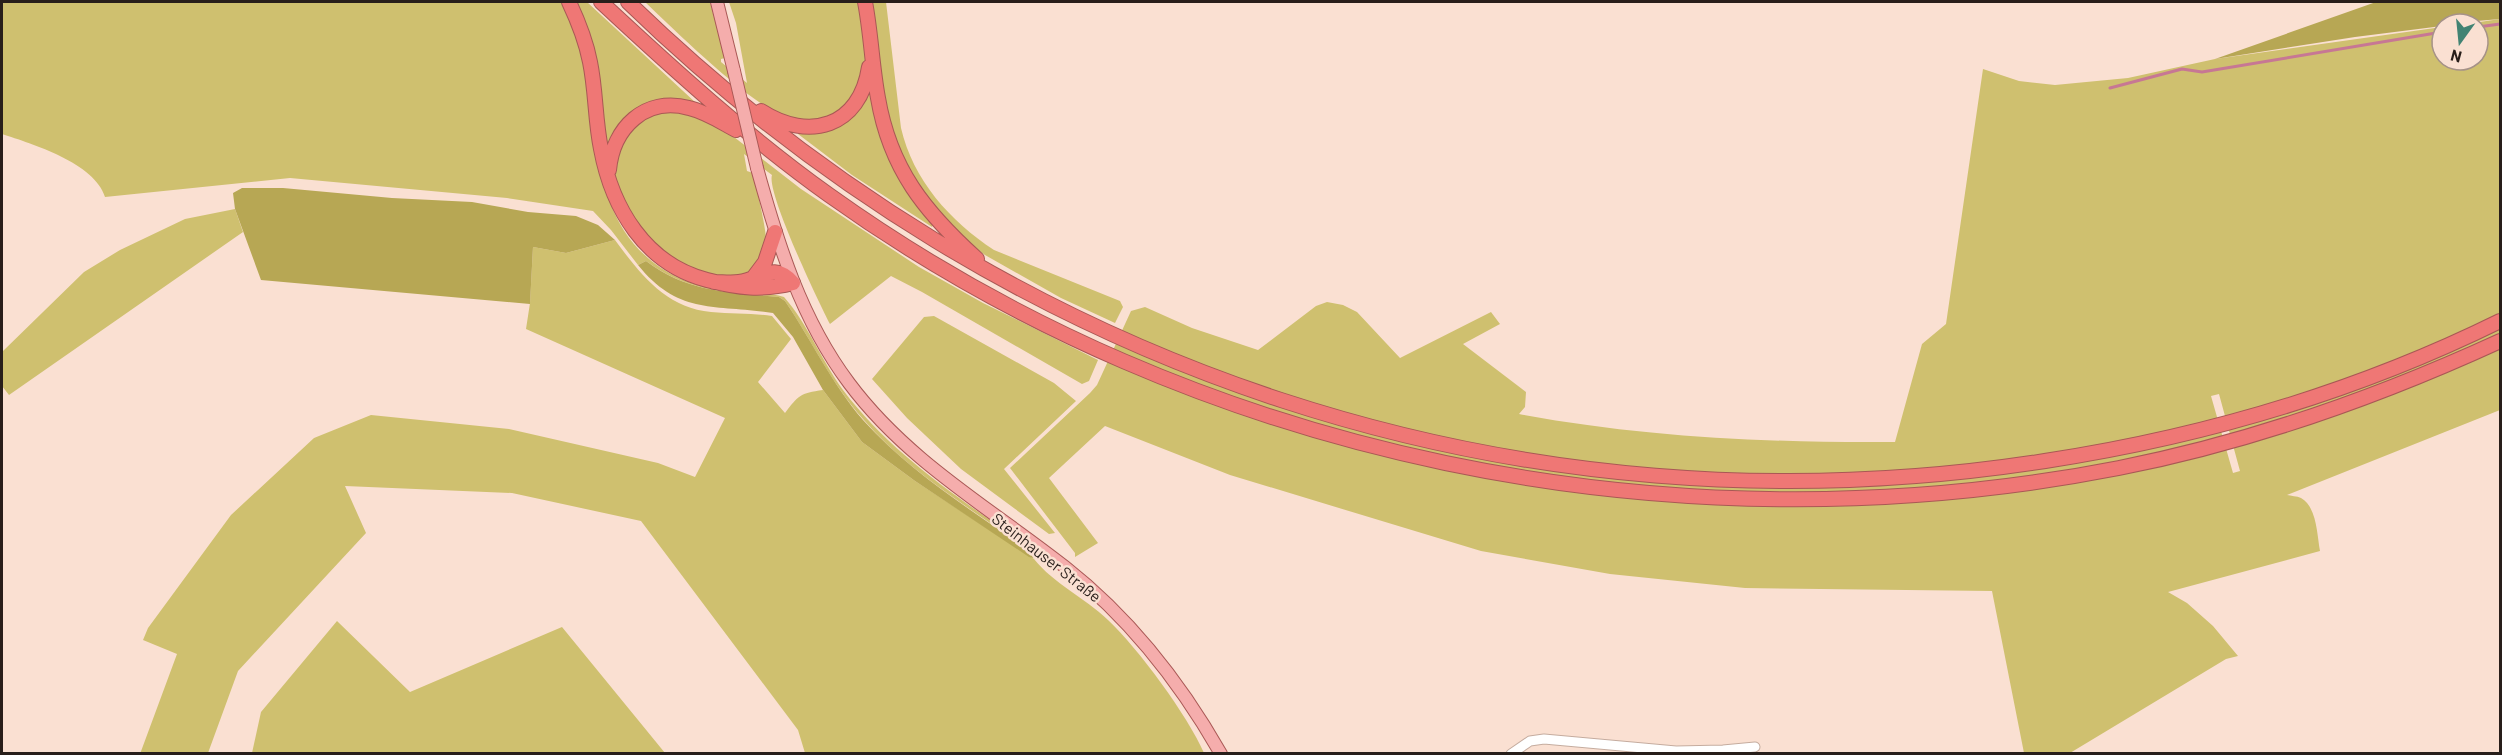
<svg xmlns="http://www.w3.org/2000/svg" width="2502" height="755" viewBox="0 0 2502 755" font-family="Barlow,sans-serif">
  <style>
    .green { fill: #cfc06f; fill-rule: evenodd }
    .forest { fill: #b7a754 }
    .lines { fill: none; stroke-linecap: round; stroke-linejoin: round }
    .stream { stroke: #c77794; stroke-width: 3 }
    .minor-casing { stroke: #c5ac9f; stroke-width: 11 }
    .major-casing { stroke: #a95855; stroke-width: 14 }
    .highway-casing { stroke: #a95855; stroke-width: 16 }
    .minor { stroke: #fff; stroke-width: 9 }
    .major { stroke: #f5adac; stroke-width: 12 }
    .highway { stroke: #ef7775; stroke-width: 14 }
    .major-bridge-casing { stroke: #a95855; stroke-width: 14; stroke-linecap: butt }
    .major-bridge { stroke: #f5adac; stroke-width: 12 }
    .labels { text-anchor: middle; dominant-baseline: central; stroke-width: 5; stroke-linejoin: round; paint-order: stroke }
    .street-label { font-size: 16px; fill: #281e1a; stroke: #fae0d2 }
  </style>
  <rect width="100%" height="100%" fill="#fae0d2"/>
  <!-- green -->
  <path class="green" d="M2,2H563C613,93 567,226 681,279C702,288 725,291 748,293C760,294 772,293 784,297C808,324 821,360 843,390C894,458 968,504 1036,552L1034,554C976,511 911,475 863,419C831,383 812,341 785,301L779,297C729,292 689,293 646,261L638,265L611,230L593,211L507,198L290,178L105,197C95,163 32,144 2,134Z
    M574,2H587L696,103H658L608,153Z
    M645,2H710L725,58L721,59V62L747,83L736,23L729,2H859C865,41 876,84 839,112C828,119 818,124 805,124C766,122 675,30 645,2Z
    M871,2H886L901,128C913,180 950,221 994,250L1120,301L1123,307L1115,323L1061,298L985,255L952,230L910,177L886,121Z
    M2500,19V410L2287,495C2291,496 2297,496 2301,498C2317,507 2317,535 2320,551L2168,592L2187,603L2213,626L2238,656L2226,659L2070,753H2024L1992,591L1745,588L1610,574L1481,551L1230,475L1105,426L1049,478L1098,543L1075,557V553L1010,468L1090,393L1097,385L1131,311L1145,307L1192,328L1258,350L1316,306L1327,302L1343,305L1357,312L1400,358L1491,312L1500,324L1463,344L1526,392L1525,407L1519,414C1642,437 1769,443 1895,442L1922,344L1946,324L1983,69L2019,81L2055,85L2128,78L2215,59L2442,27V60H2478V24H2466ZM2219,394L2240,471L2233,473L2211,396Z
    M868,88L872,89L933,224L932,227L852,175L798,134V132H815Z
    M684,110L725,130L801,189L919,267L983,303L1098,360L1089,381L1082,384L922,292L891,276L830,324C819,303 766,192 772,175L744,154L747,171L753,173C756,185 768,236 766,244C754,303 679,269 651,242C636,227 615,192 614,170C614,163 618,155 620,148C621,144 621,138 624,135C627,130 651,112 656,111C664,109 676,110 684,110Z
    M235,209L243,232L9,395L2,386V352L84,272L120,250L185,219Z
    M615,240C640,274 666,308 711,312C732,314 752,313 772,316L791,339L758,382L785,413C798,396 800,393 823,390L862,442L915,481L1034,559C1054,584 1084,597 1108,620C1138,648 1188,716 1204,753H805L798,730L641,521L512,493L345,486L366,533L238,671L208,753L140,754L177,654L143,640L148,628L231,515L314,438L371,415L509,429L658,463L695,477L725,418L526,329L530,303L533,247L566,253Z
    M934,316L1054,383L1076,401L1004,469L1055,533L1049,534L961,469L907,418L872,379L924,317Z
    M337,621L410,692L562,627L665,753H252L261,712Z"/>
  <!-- forest -->
  <path class="forest" d="M2376,2H2500V19L2442,24V26L2355,37L2215,59Z
    M242,188H283L392,198L472,202L528,212L576,216L598,225L615,240L566,253L533,247L530,304L261,280L235,209L233,193Z
    M646,261C688,293 730,292 779,297L785,301C812,341 832,384 863,420C909,471 968,508 1024,547L1037,559L1029,557L915,481L862,442L823,390L793,337L773,313C716,304 679,316 638,265Z"/>
  <g class="lines">
    <!-- stream -->
    <path class="stream" d="M2478,27L2500,24
      M2110,88L2182,69L2202,72L2442,32"/>
    <defs>
      <path id="minor" d="M1511,754L1530,741L1544,739L1676,751L1723,750L1755,747"/>
      <path id="major" d="M717,2L734,71
        M757,168C778,244 801,319 849,383C907,461 990,508 1065,567C1131,619 1180,682 1221,754"/>
      <path id="highway" d="M569,2C578,21 586,41 590,62C596,91 595,120 601,149C612,208 645,264 707,280C738,288 762,291 793,283C774,261 761,279 739,282C731,283 722,282 714,282
        M601,2C674,70 748,137 829,195C1198,459 1675,555 2119,468C2251,442 2378,397 2500,341
        M628,2C1007,370 1520,543 2045,461C2202,437 2358,391 2500,321
        M865,2C871,33 872,66 878,98C890,169 925,212 977,259
        M761,111C809,142 860,127 869,67
        M609,170C613,128 645,96 689,108C706,112 721,122 736,130
        M753,278L765,262L775,232"/>
    </defs>
    <!-- minor casing -->
    <use href="#minor" class="minor-casing"/>
    <!-- major casing -->
    <use href="#major" class="major-casing"/>
    <!-- highway casing -->
    <use href="#highway" class="highway-casing"/>
    <!-- minor -->
    <use href="#minor" class="minor"/>
    <!-- major -->
    <use href="#major" class="major"/>
    <!-- highway -->
    <use href="#highway" class="highway"/>
    <defs>
      <path id="major-bridge" d="M734,71L757,168"/>
    </defs>
    <!-- major-bridge casing -->
    <use href="#major-bridge" class="major-bridge-casing"/>
    <!-- major-bridge -->
    <use href="#major-bridge" class="major-bridge"/>
  </g>
  <g class="labels">
    <!-- street labels -->
    <g class="street-label">
      <text transform="translate(1047 557) rotate(38)">Steinhauser Straße</text>
    </g>
  </g>
  <!-- border -->
  <rect width="2502" height="755" fill="none" stroke="#281e1a" stroke-width="6"/>
  <!-- north arrow -->
  <g transform="translate(2460 42) rotate(195)"><circle r="28" fill="#fae0d2" stroke="#a69288" stroke-width="1.5"/>
  <path d="M0-4.5L10 22L0 15L-10 22Z" fill="#428373"/>
  <text y="-9" font-size="16" font-weight="bold" text-anchor="middle" fill="#281e1a">N</text>
  </g>
</svg>
